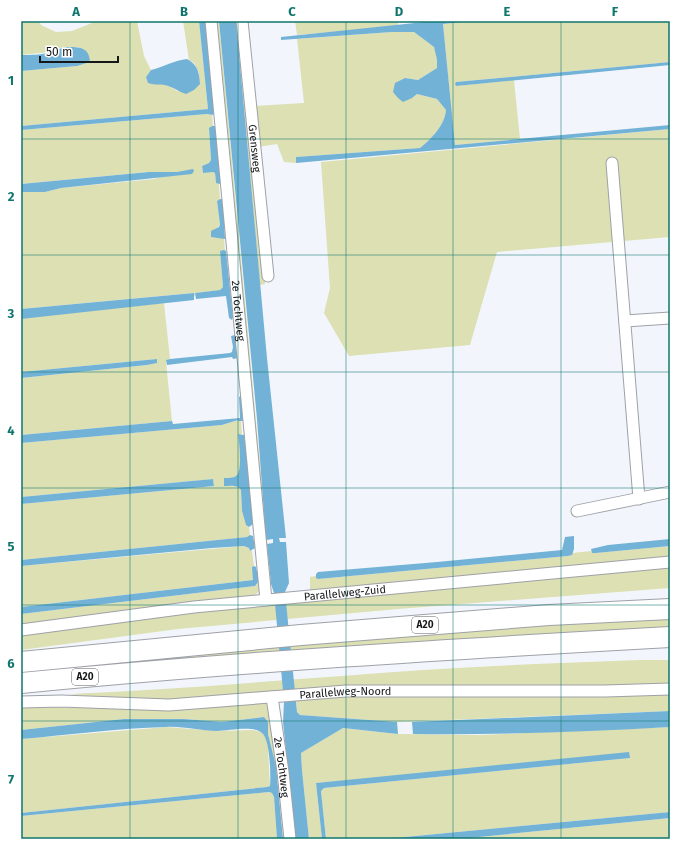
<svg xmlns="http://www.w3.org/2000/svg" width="691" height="860" viewBox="0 0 691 860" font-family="'Fira Sans',sans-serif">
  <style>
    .green { fill: #dce0b2 }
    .water { fill: #73b2d7 }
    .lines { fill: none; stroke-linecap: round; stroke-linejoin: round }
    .street-casing { stroke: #9ea1a7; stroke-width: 13 }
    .highway-casing { stroke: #9ea1a7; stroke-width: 22 }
    .street { stroke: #fff; stroke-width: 11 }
    .highway { stroke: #fff; stroke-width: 20 }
    .grid { fill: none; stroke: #0f766e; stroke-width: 1; stroke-opacity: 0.55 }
    .labels { text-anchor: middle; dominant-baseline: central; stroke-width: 3; stroke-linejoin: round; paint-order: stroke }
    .shield { fill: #fff; stroke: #5c5d5e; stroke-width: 1 }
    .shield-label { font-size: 10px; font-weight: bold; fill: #161719 }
    .street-label { font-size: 11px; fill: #161719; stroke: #fff }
    .neatline { fill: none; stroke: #0f766e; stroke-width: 1.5 }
    .grid-label { font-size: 13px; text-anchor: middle; font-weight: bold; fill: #0f766e }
  </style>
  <rect width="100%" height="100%" fill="#f2f6fc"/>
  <!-- green -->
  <path class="green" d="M21,21H39L41,25L56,32L72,31L92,23V21H137L144,56L151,70L146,77L169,86L177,91L199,73L194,63L189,60L183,21H199L208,109L21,126V71L77,66L90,62L79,47L59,48L50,52L21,55Z
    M216,21H219L271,584L269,583Z
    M236,21H240L265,284L260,285Z
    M295,21H398V26L297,35Z
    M473,21H670V62L456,82V86L514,80L520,139L455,145L443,24Z
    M392,32H414L434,47L437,60V68L418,80L405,78L395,84L412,98L417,94L437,99L446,110C445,125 431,139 420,148L296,157V163L284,162L277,144L258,147L254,106L304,103L297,39Z
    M207,114L212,115L213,126L209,129L211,160L209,163L202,166L203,173L213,171L215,173L216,183L219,184L220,199L217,201L220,224L211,237L224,238L225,251H220L223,287L220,290L195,293V296H194L193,293L21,309V192H45L61,188L154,179L177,172H148L21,184V130Z
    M670,129V237L497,252L470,345L349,356L324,313L330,288L321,162Z
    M164,303L170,359L166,360V362L172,421L21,435V378L147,365L157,363V359L21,372V317Z
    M238,420L239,421H241L242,434H238C239,442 243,471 237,476C233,478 228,478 224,478V486C230,486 237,484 241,490L242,511L246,525L249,527L250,535L247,537L21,560V504L214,486L213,479L21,497V443L222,425Z
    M244,546L249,548L250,551H252L254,566H253V580L21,607V566Z
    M670,546V556L310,591V577L316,576L318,579L568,556L572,555V553L591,551L592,553H596Z
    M670,568V588L398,609L178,629L21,650V634L179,612Z
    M259,581V592L253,596L21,625V614L255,586Z
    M670,618V630L21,675V670L299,644L612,620Z
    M640,660H670V685L173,701L94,697L70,694C188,689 305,678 423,670C495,665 568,663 640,660Z
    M670,693V711L397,722L300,715L297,712L296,701L297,699L347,695Z
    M263,702L268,705L288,839H283C280,804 278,772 269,738C267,729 269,726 264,717L222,722L184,719H124L21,730V707L178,709Z
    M167,727L217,731L253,730L261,732L265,736L268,748L270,786L267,787L21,813V739Z
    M670,727V812L384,839H326L321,791L324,788L630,758L316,783L322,839H309L302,770L301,753L343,728L398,734L480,735Z
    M269,792L272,793L274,797L277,839H21V816Z
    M670,818V839H459Z"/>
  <!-- water -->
  <path class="water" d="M199,21H208L215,111L213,115L207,114L21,130V126L208,109Z
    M219,21H236L267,358L286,538H279L280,542H286L289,583L285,592L297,712L300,715L397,722L398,734L343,728L301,753L302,770L309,839H295L283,722L284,702L274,593L271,584L267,544L273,543V539L266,540L257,419Z
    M434,21H473L443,24L455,145L670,125V129L296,163V157L420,148C431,139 445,125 446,110L437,99L417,94L412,98L403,102L398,98L393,92L395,83L405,78L418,80L437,68V60L434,47L414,32H392L281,40V37Z
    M67,47C80,47 89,47 90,62L77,66L21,71V55C31,55 42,55 51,52C57,50 60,48 67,47Z
    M187,59C198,65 199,72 200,84L194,90L186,94C180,92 174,88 168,86C162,83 155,86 148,83L146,77L151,70C163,67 175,60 187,59Z
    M670,62V65L456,86L455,84L456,82Z
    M212,126H215L216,129L221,183L219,184L216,183L215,173L213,172L203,173L202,166L209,163L211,160L209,128Z
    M193,169L194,171L192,174L61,188L45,192H21V184L149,172H177Z
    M220,199H223L225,239L211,237V231L219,227L220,224L217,201Z
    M224,250L226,251L233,317L232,320L229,318L226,296L196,299L195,293L220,290L223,287L220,251Z
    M194,293V300L21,319V309Z
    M235,335L238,358L233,359L232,357L167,365L166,360L170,359L230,353L232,352L233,347L231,336Z
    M157,359V363L147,365L21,378V372Z
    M241,396L243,421H238V420L222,425L21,443V435L172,421L173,424L240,418L239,397Z
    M238,434L244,435L249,469L253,524L249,527L246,525L242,511L241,490C237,484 230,486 224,486V478C227,478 233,478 236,476C243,471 239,442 238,434Z
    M213,479L214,486L21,504V497Z
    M250,535L253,536L255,548L250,551L249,548L244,546L212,548L21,566V560L247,537Z
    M574,536V549L572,555L568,556L318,579L316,578V574L318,572L437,562L562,550L565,537Z
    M670,539V546L596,553H592L591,549L608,545Z
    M254,566L256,567L259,581L255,586L21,614V607L253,580L252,567Z
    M670,711V727C585,732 499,735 413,734L412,722Z
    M264,717L268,722V734L276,766L283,839H277L274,797L272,793L269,792L21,816V813L267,787L270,786C271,776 270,739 262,733C253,725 229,731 217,731C200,731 183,726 166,727C118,728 69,735 21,739V730L124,719H184L222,722Z
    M629,752L630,758L324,788L321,791L326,839H322L316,783Z
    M670,812V818L459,839H384Z"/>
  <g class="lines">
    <defs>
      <g id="street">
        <path id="s1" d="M211,21L266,600"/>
        <path id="s2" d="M242,21L268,276"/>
        <path d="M612,163L639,499"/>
        <path d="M625,321L670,318"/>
        <path d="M577,511L670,492"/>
        <path id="s3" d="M21,630L194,607L670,562"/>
        <path id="s4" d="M272,697L283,772L290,839"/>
        <path id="s5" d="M21,702L61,701L169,705L346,691H605L670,689"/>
      </g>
      <path id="highway" d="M21,662L301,635L549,615L670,609
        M21,683C237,662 453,649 670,637"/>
    </defs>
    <!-- street casing -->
    <use href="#street" class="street-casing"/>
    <!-- highway casing -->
    <use href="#highway" class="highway-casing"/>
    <!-- street -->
    <use href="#street" class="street"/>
    <!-- highway -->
    <use href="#highway" class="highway"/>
  </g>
  <!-- grid -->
  <path class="grid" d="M130,21V839M238,21V839M346,21V839M453,21V839M561,21V839M21,139H670M21,255H670M21,372H670M21,488H670M21,605H670M21,721H670"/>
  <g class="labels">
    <!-- shield labels -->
    <g class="shield">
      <rect x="412" y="617" width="26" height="16" rx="3"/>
      <rect x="72" y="669" width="26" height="16" rx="3"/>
    </g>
    <g class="shield-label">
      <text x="425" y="625">A20</text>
      <text x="85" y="677">A20</text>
    </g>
    <!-- street labels -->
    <g class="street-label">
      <text stroke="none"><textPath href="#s2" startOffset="128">Grensweg</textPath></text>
      <text stroke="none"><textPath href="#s1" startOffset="291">2e Tochtweg</textPath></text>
      <text stroke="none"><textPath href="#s3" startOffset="326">Parallelweg-Zuid</textPath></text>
      <text stroke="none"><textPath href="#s5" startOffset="325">Parallelweg-Noord</textPath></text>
      <text stroke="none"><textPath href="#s4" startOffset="71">2e Tochtweg</textPath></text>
    </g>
  </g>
  <!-- border -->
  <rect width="691" height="860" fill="none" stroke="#ffffff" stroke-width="44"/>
  <!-- scale -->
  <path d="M40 56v6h78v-6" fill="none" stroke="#161719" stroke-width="2"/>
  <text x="46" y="56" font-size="12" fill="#161719" stroke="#ffffff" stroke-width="3" paint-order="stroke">50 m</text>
  <rect x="22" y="22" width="647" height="816" class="neatline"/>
  <g class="grid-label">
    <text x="76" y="16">A</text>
    <text x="184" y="16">B</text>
    <text x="292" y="16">C</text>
    <text x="399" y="16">D</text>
    <text x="507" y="16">E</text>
    <text x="615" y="16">F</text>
    <text x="11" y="85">1</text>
    <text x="11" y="201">2</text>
    <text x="11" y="318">3</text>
    <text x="11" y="435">4</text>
    <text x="11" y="551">5</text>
    <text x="11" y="668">6</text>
    <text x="11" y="784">7</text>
  </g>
</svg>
